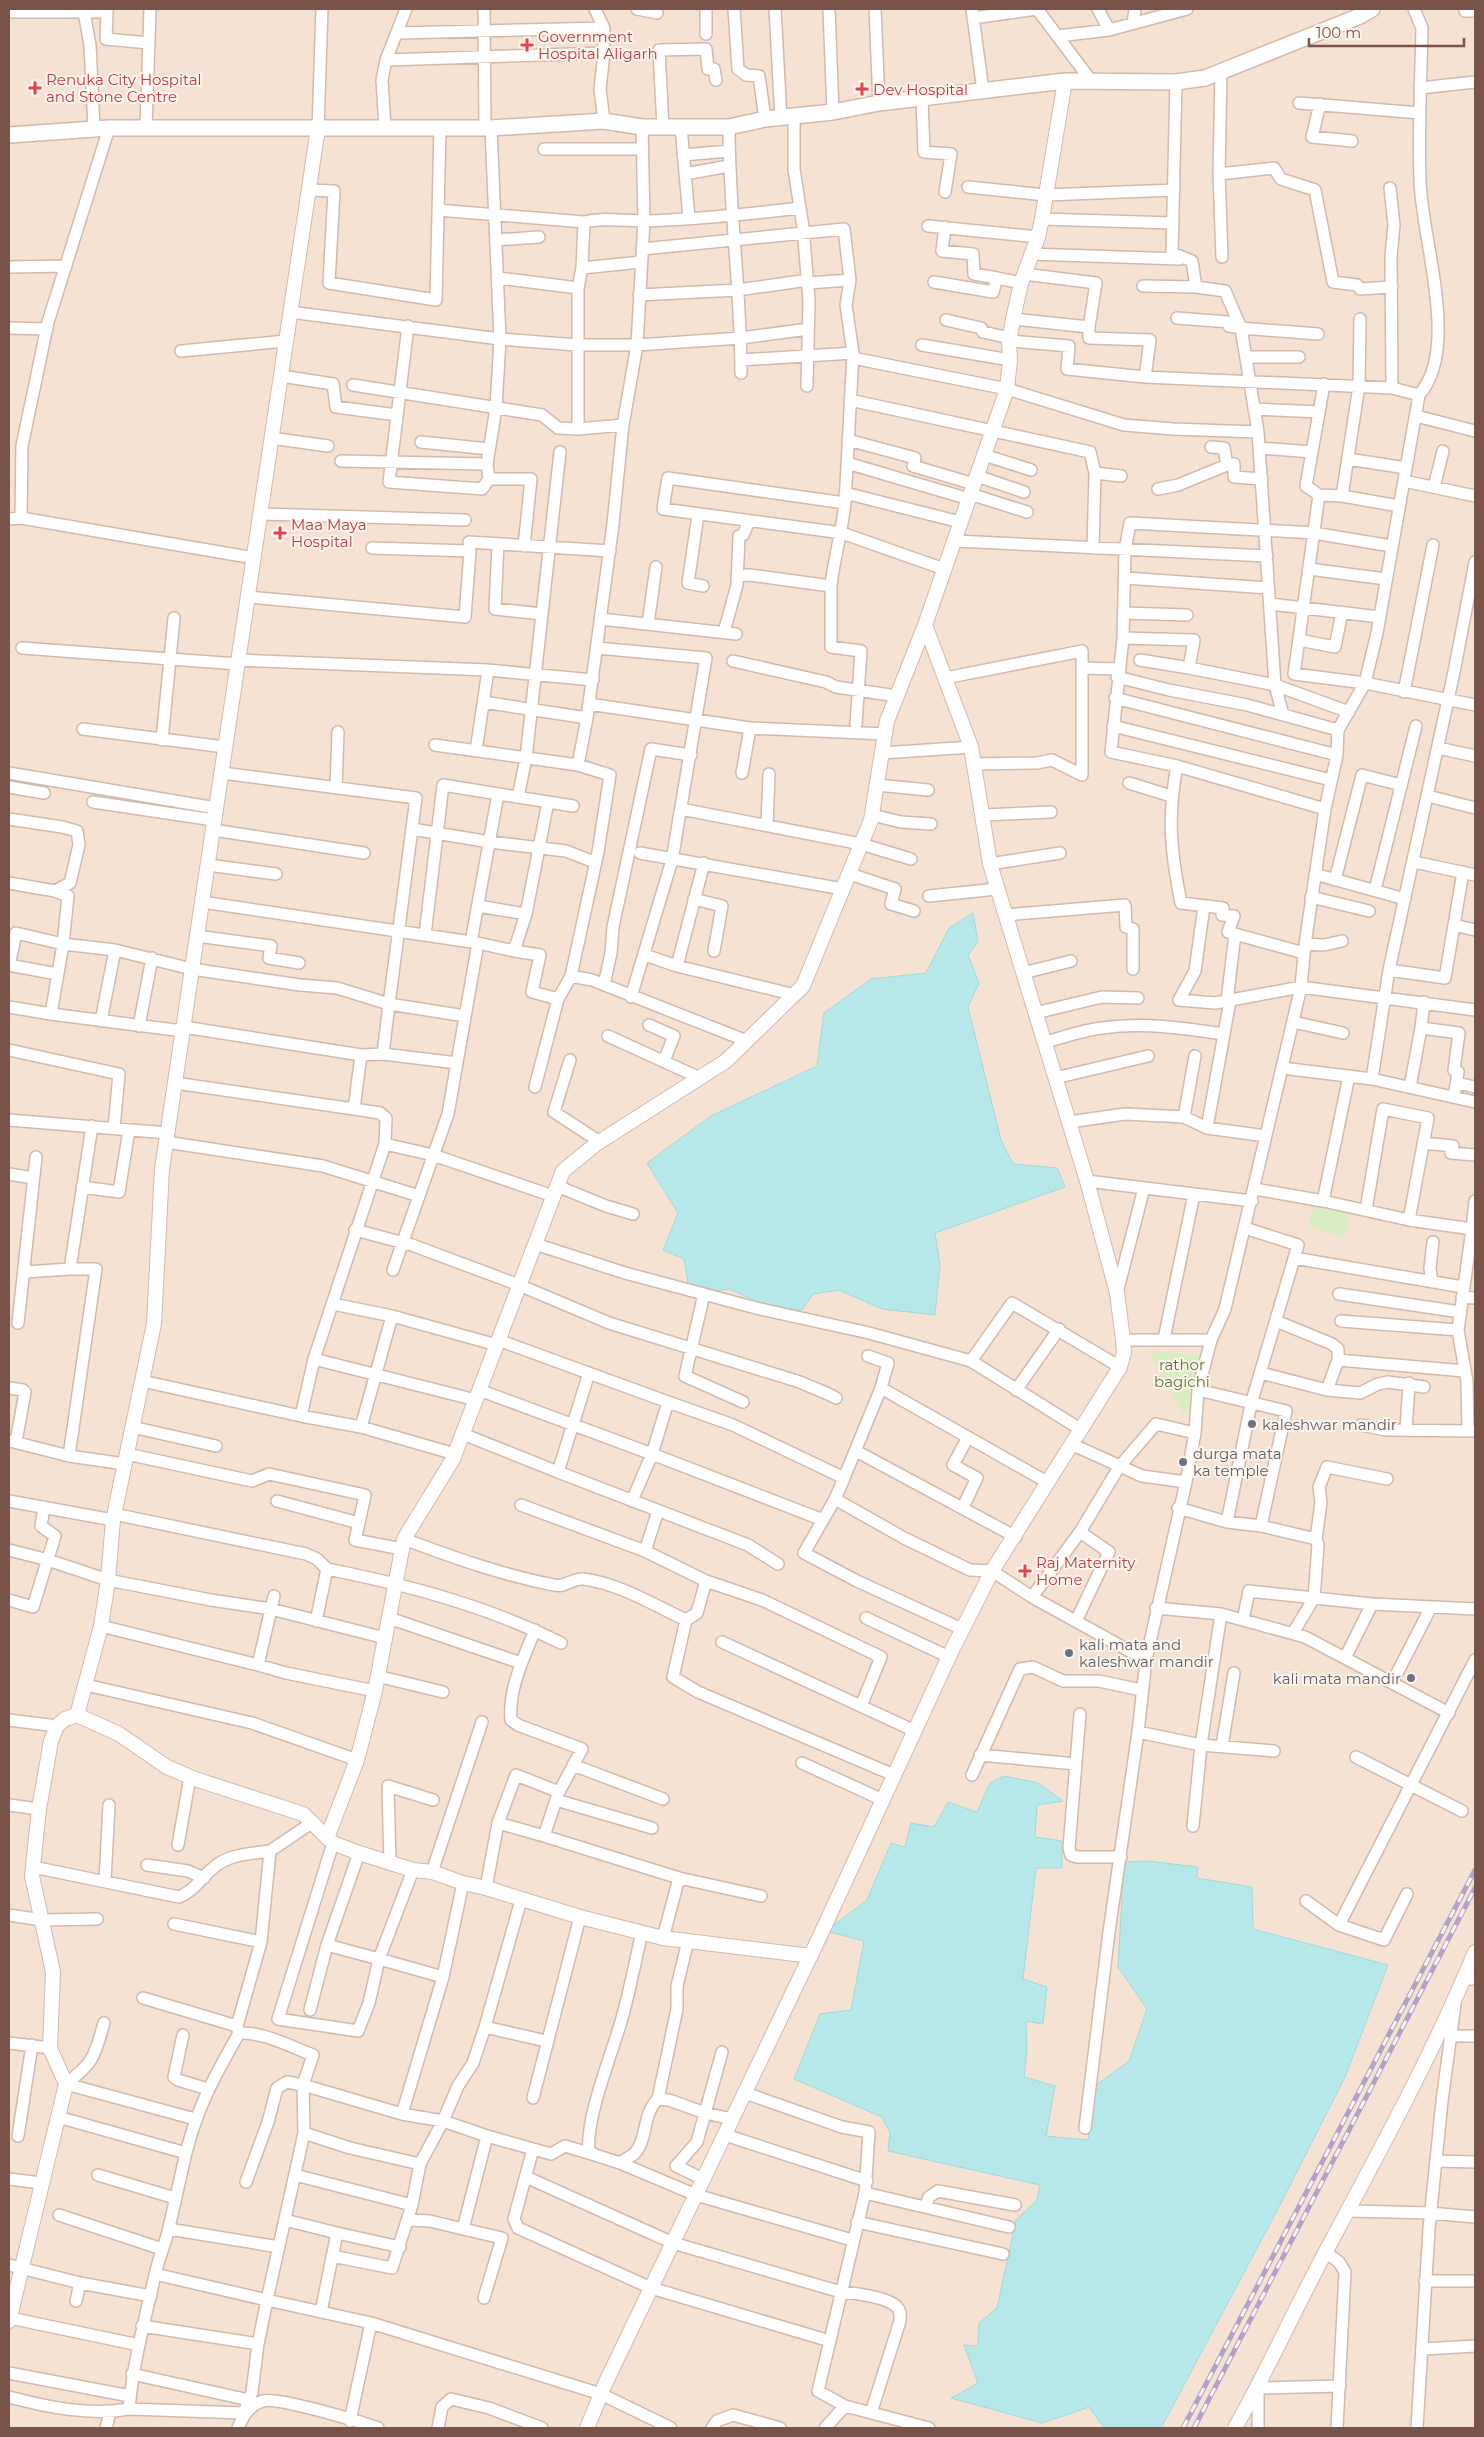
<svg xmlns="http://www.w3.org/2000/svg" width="1484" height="2437" viewBox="0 0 1484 2437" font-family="Montserrat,sans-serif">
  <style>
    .residential { fill: #f6e2d2 }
    .green { fill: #d9edc2 }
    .water { fill: #b7e8e9; stroke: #9ddadc }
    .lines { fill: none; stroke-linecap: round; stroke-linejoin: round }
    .minor-casing { stroke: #d3b9ac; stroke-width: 14 }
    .tertiary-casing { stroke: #d3b9ac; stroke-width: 16 }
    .secondary-casing { stroke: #d6b8aa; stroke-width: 18 }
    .minor { stroke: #fff; stroke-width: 11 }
    .tertiary { stroke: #fff; stroke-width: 14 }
    .secondary { stroke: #fff; stroke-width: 15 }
    .rail-casing { stroke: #b2a2c9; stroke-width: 5 }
    .rail { stroke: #fff5ed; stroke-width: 3; stroke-dasharray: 9; stroke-linecap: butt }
    .health-dot { fill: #e0444e; stroke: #fff5ed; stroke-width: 2 }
    .worship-dot { fill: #6b7280; stroke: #fff5ed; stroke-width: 2 }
    .labels { text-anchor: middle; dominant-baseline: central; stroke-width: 4; stroke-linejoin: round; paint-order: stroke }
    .health-label { font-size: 15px; fill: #be3a42; stroke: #fff5ed; text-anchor: start }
    .park-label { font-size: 15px; fill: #567a3c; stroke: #fff5ed }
    .worship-label { font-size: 15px; fill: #5b616d; stroke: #fff5ed; text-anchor: start }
  </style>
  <rect width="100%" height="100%" fill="#fef1e5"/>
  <!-- residential -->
  <path class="residential" d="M9,9H1475V2428H9Z"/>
  <!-- green -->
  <path class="green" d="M1314,1204L1343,1208L1350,1214L1345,1237L1311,1228L1309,1220Z
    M1158,1351L1210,1357L1189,1411L1182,1412L1151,1357Z"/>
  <!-- water -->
  <path class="water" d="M973,913L978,942L968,955L979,983L968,1007L1001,1140L1013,1164L1057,1168L1065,1187L935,1233L940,1265L935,1315L882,1309L839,1290L813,1294L802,1310L773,1308L729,1289L707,1292L688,1283L684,1259L663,1250L678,1213L647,1163L711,1116L817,1066L824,1013L871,979L926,973L949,928Z
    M1004,1776L1038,1783L1063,1801L1037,1805L1035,1837L1062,1841V1868H1036L1023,1979L1047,1987L1043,2024L1026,2021L1027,2050L1024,2077L1055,2086L1046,2136L1088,2140L1095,2086L1129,2061L1147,2009L1118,1967L1124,1862L1147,1861L1198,1867L1197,1878L1252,1887L1253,1929L1388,1965L1345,2077L1279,2207L1161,2428H1104L1089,2407L1042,2423L951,2398L978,2383L964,2345L978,2346L979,2323L997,2308L1016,2220L1037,2200L1040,2185L888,2151L890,2133L882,2117L794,2079L820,2014L851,2010L864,1941L826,1931L867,1900L891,1843L905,1847L911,1823L934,1827L948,1802L977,1812L990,1783Z"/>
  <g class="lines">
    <defs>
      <path id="minor" d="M484,9L485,128
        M595,9L604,28V53L600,89L604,121
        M637,9L657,13
        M734,9L738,69L746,75L759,76L765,119
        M775,9L781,118
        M829,9L833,112
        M875,9L879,103
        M972,9L983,91
        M1098,9L1109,30
        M1465,9V11H1475
        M9,12H107L106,39L149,43
        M84,12L90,45L94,129
        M973,18L1037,9L1092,82
        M1133,23L1135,9
        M397,33L604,28
        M706,34V9
        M1058,36L1109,30L1187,9
        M386,60L604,53
        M1221,71L1219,174L1274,168L1281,179L1315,190L1333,282L1357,285L1360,289L1392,287
        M1176,82L1172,253L1192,261L1196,287L1225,291L1241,328L1258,432L1275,685L1283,715
        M1420,88L1475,82
        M922,98L924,152L951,154L945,192
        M1299,103L1420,113
        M1320,104L1312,137L1352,141
        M794,116V169L803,227L809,301L807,386
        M663,127L659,50L706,49L708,69H714L716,80
        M681,127L689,218
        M729,127C729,209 741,291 741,373
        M146,128L150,9
        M318,128L322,9
        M385,128L382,80L386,60L406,9
        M544,149H643
        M683,155L729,151
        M685,174L729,166
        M1219,174L1222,257
        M968,187L1046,195L1174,190
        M1390,188L1394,225L1391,256L1392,388L1419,395
        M309,190L334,191L329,283L436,300L440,128
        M438,210L584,222L582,268L578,288V429
        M1042,219L1173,223
        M584,222C604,217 624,221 644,221C696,220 749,214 800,208
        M928,226L1038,237
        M945,227L942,251L973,254L974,274L997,278
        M496,240L539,237
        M642,249L844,229L850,280L846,305L853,353L845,503
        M1030,254L1180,259
        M9,267L66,266
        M582,268L641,262
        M1024,274L1096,283L1089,327
        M499,278L578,288
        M934,282L993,292L997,278L1021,283
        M808,283L850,280
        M1143,286L1196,287
        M639,295L738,290L808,280
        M290,312L500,339L577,345H637L741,338L808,329
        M1177,318L1229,322V326L1241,328L1318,334
        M1013,319L1089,327V338L1150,340L1145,377
        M946,320L981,328L983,332L1010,338
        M408,326L389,482L482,489L489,479L487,464L496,408L500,339L491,128
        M9,328L47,329
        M1009,341L1069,346L1067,369L1145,377L1392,388
        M922,345L1010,360
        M181,351L286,341
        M1246,357H1299
        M853,358L1007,389L1124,425L1173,429L1258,432
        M741,360L853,353
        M281,376L333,384L336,407L397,415
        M1324,384L1306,486L1319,495L1342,496L1399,506
        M353,385L542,415L558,428L578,429L623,425
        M850,400L1090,452L1095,473L1121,476
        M1254,409L1319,412
        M1416,416L1475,431
        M271,438L328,446
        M848,440L915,458L913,466L974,484
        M421,442L489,449
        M1211,447L1224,448L1227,465L1234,464V477L1262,479
        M1259,448L1312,452
        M984,455L1031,470
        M1348,459L1406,468
        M341,461L487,464
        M847,463L969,499
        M977,476L1024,492
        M489,479H531L524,546
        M1404,481L1475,496
        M1434,487L1443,451
        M1158,489L1178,485L1227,465
        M845,493L960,522
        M970,494L1027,512
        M1319,495L1294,674L1365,683L1475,705
        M1342,496L1359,386L1360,319
        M262,514L465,520
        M698,515L688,583L703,586
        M21,518L254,558
        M9,519L21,518L22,446L48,322L109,128
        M956,541L1267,556
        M498,544L495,609L542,614
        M372,548L470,551L469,542L610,551
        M1093,548L1095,473
        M1475,562L1454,672L1389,970L1372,1079L1475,1102
        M1309,569L1386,579
        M737,576L750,575L831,586V647L861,651L856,724
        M1125,578L1268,588
        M831,586C834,558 842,532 845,503L668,478L663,509L842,533L944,569
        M248,597L465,617L470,551
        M1270,604L1380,617
        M1124,613L1187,615
        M601,619L736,634
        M648,624L656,567
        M724,632L737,585L739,536L743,535L749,521
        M1123,638L1194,640L1189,668L1275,685L1349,712
        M1299,640L1335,647L1342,612
        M22,648L238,664
        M597,648L706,658L672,860L631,997
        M238,660L488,670L593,680
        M1140,660L1189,668
        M733,661L826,682L836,687L897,696
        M1082,668L1118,669
        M1117,677L1169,690L1247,705L1338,730
        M945,678L1082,651V775L1052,760L1037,763L974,764
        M1404,692L1433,545
        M1115,698L1337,755
        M483,702L587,718
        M589,704L750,728L742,773
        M1113,726L1331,780
        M750,728L885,734
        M83,729L225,747
        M162,740L174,618
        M435,745L578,765L610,775L598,852L571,976L558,999L532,992L540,955L514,951L526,914L548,802
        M1438,748L1475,756
        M476,751L488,670
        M882,753L971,747
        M578,765L587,718L613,524L623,425L637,345L644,221L642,127
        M1177,766C1167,817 1171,853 1181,903L1223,908L1222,915L1234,916L1228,932L1235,934L1227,1001
        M9,773L216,808
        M222,773L416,798L389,1004L465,1016
        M1129,783L1171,796
        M877,785L928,790
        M9,787L44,793
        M336,788L338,732
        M1428,796L1475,808
        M518,797L526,758L560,452
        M93,802L214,820
        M681,809L861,844L911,859
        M1325,809L1177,766L1111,752L1123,638L1125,550L1130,523L1314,533L1391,546
        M872,815L901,822L931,824
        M982,815L1051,812
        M9,819L62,827L77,831L79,845L70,883L55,891L68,896L63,944L115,950
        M767,825L769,774
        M412,829L490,842L566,851L594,862
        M213,830L364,853
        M640,853L843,889
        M1414,862L1475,875
        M990,864L1060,853
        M208,865L276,874
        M850,874L895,889L891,904L914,911
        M1315,874L1405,899
        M1335,880L1362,775L1401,785
        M9,883L55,891
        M1375,890L1416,726
        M929,896L997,889
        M1311,897L1369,911
        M694,899L722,906L714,951
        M478,906L526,914
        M1204,906L1195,971L1179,1000L1215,1003L1301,987L1475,1010
        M1005,915L1125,905L1126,927L1133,929V969
        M1454,925L1475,930
        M1235,934L1304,953
        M425,935L443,785L573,806
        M197,936L271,946L269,958L299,963
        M471,942L498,794
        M478,943L514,951
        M1305,944L1324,945L1342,941
        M645,955L677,966L795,995
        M9,965L57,974
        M677,966L704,863
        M1389,970L1445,978L1463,872
        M1023,973L1071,961
        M571,976L592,980L747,1041
        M604,985L611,953L613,927L651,749L691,755
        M1230,1001L1207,1128L1266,1136
        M1424,1002L1421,1028L1459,1033L1454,1070L1458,1072L1454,1097
        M9,1007L51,1014L63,944L16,933L9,965
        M1035,1013L1102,997L1138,998
        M51,1014L183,1031
        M101,1021L115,950L192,969L300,985L337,988L389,1004L383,1054
        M1293,1022L1343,1033
        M649,1025L674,1036L664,1061
        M139,1026L152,958
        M608,1036L700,1078
        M1046,1042C1064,1037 1083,1030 1102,1028C1143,1022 1183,1028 1224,1034
        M9,1050L119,1074L114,1128
        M361,1055L383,1054L457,1063
        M570,1060L554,1112L600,1142
        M1282,1068L1372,1079
        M1349,1076L1323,1201L1409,1220L1472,1229L1458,1330L1467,1382L1468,1431
        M1055,1078L1148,1056
        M175,1083L354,1109L361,1055L184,1027
        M1457,1083L1475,1087
        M535,1087L558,999
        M1410,1087L1421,1028
        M1184,1117L1207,1128
        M9,1120L168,1133
        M1069,1122L1125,1114L1184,1117L1195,1056
        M92,1126L70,1269H96L69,1456L125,1464
        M166,1142L323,1166L419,1196L448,1114L478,943L202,902
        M1423,1143L1453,1146L1451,1153L1475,1155
        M385,1144L433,1155L553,1196
        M9,1174L33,1178
        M1087,1181L1252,1201
        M557,1186L606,1206L633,1214
        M82,1187L119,1192L129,1130
        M1255,1189L1323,1201
        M1366,1210L1383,1109L1428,1118L1409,1220
        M1472,1229L1475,1201
        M355,1230L412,1245L519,1285L609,1323L800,1382C812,1388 824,1391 836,1398
        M535,1244L625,1273L756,1308L869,1333L971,1361L1080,1429
        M1294,1258L1463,1287
        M393,1270L419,1196
        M24,1272L70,1269
        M1432,1282L1430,1268L1433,1242
        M1117,1293L1144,1188
        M704,1294L685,1376L743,1402
        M1339,1294L1460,1312
        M1462,1297L1475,1298
        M333,1304L392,1316
        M1276,1321L1332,1344L1338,1349V1360L1327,1390L1360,1393L1378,1384L1388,1382L1424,1387
        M1341,1321L1458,1330
        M18,1323L36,1157
        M1164,1339L1194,1194
        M498,1340L668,1402L652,1454L823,1520
        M1123,1340H1211L1225,1309L1301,987L1305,944L1325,809L1337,755L1338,730L1365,683L1377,633L1419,395C1461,348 1421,238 1420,180C1418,129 1421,78 1422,28L1414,9
        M868,1356L888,1363L881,1388L1047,1482
        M314,1359L476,1400
        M1338,1360L1465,1371
        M971,1361L1012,1303L1120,1367
        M589,1373L558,1472L748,1545L778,1564
        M1261,1373L1327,1390
        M142,1381L301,1416L361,1427L455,1454
        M9,1388L23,1390L25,1392L16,1442
        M479,1390L652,1454L632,1501
        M1016,1390L1059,1329
        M1198,1390L1211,1340
        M668,1402L733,1425L844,1478L881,1388
        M301,1416L314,1359L385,1144L386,1118L380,1113L354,1109
        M1361,1425L1386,1430L1475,1431
        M132,1427L216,1446
        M361,1427L392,1316L497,1345
        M1406,1430L1409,1383
        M463,1434L558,1472
        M10,1441L69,1456
        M1071,1444L1142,1476L1186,1482
        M856,1451L1016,1537
        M127,1454L252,1481L269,1474L365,1495L359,1523
        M844,1478L835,1499L804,1553L857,1581L962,1629
        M835,1499L904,1538L970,1570L992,1571L1032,1597L1146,1660
        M9,1501L113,1520
        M277,1501L359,1523L355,1540L402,1549
        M521,1505L645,1551L658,1511
        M963,1507L977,1478L953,1465L968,1437
        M1178,1508L1227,1522L1261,1526L1316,1539
        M114,1514L306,1554L317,1559L327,1569
        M1227,1522L1251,1404L1298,1245L1245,1228
        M404,1539C452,1557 502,1575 554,1585C565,1588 572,1578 583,1579C618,1583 654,1605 686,1620
        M9,1550L48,1560L108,1580L211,1600L271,1609L385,1638
        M645,1551L706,1581L762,1600L881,1657L861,1706
        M706,1581L697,1613L686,1620L673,1677L698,1692L894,1775
        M274,1596L258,1665L286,1673L375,1691
        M1032,1597L1080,1532L1119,1467L1156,1424L1195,1433
        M9,1600L33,1607L55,1536L41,1526L44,1508
        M1156,1608L1221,1614L1305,1637L1449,1713
        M389,1618L521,1663
        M866,1618L949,1657
        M1243,1620L1249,1591L1372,1604L1475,1609
        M316,1621L327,1569C408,1585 487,1606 561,1643
        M1076,1621L1109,1552L1080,1532
        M101,1626L258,1665
        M1293,1633L1314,1598L1318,1545L1316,1539L1321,1502L1319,1487L1327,1467L1387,1479
        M722,1642L915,1731
        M1345,1658L1372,1604
        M377,1676L443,1692
        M1392,1683L1431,1607
        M86,1685L252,1723L357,1760
        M1080,1714L1069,1848L1071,1855L1077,1857H1121
        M9,1720L57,1726
        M1138,1732L1201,1745L1274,1751
        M1222,1746L1234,1673
        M980,1755L1076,1764
        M1356,1757L1462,1811
        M802,1763L883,1800
        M573,1765L663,1799
        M972,1775L1020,1669L1033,1667L1063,1681H1099L1141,1690
        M558,1794L556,1800L652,1828
        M556,1800L544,1836L679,1878L761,1896
        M9,1805L39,1809
        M498,1823L544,1836
        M1193,1826L1201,1745L1221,1614
        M178,1845L190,1777
        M390,1863L388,1786L433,1800
        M147,1865L188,1871L204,1878
        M33,1867L179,1897C194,1891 200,1879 212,1869C228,1854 248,1854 270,1851
        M413,1870L379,1959L443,1977
        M432,1872L482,1722
        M105,1880L109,1805
        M463,1883L443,1977L402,2114L443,2121L487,2136L463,2229L502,2238L484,2298
        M486,1888L498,1823L516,1775L559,1792L582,1749L518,1725L511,1720C508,1690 524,1657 535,1630
        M521,1900L485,2027L546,2041
        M1306,1901L1339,1925L1384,1940L1407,1894
        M9,1915L42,1920L97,1919
        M174,1924L261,1942
        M1339,1925L1475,1660
        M642,1933C635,1961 630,1990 622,2018C613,2051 585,2119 589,2151L595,2155L620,2163L696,2195L852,2240
        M663,1938L679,1878
        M327,1945L379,1959L369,2003L358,2031L278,2019L333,1843
        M1464,1979H1475
        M143,1998L237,2026
        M310,2010L327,1945L359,1853
        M239,2033L237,2026L261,1942L270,1851L313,1822
        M183,2035L174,2077L178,2080L208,2089
        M1451,2036H1475
        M9,2043L50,2048
        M66,2084L195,2119
        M66,2084C95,2061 94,2057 104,2023
        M745,2093L842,2127L869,2132L865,2193L818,2391L845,2406L929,2428
        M533,2098L580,1917
        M658,2099L677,2009V1986L688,1941
        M58,2117L186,2153C180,2178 175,2203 169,2227C166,2243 158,2259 155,2275C145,2319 133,2363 129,2409L244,2413L252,2392L258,2344L142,2326
        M1085,2128L1109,1932L1138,1732L1146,1660L1186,1482L1195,1433L1198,1390L1286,1411L1261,1526
        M304,2133L267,2300L371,2323L350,2421
        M725,2135L867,2181
        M18,2136L32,2045
        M487,2136L551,2154L565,2146L595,2155
        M533,2149L514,2219L518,2228L651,2288L830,2341
        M186,2153C198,2105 215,2076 239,2033C264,2032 289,2046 313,2055L303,2085L304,2133L350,2148L420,2164
        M1436,2161L1475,2162
        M620,2163C624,2160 630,2157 634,2154C648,2140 642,2114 658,2099L669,2100L705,2113L732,2119
        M98,2175L175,2198
        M295,2175L412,2205
        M526,2177L673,2243L841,2292C854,2293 888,2297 897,2307C901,2311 900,2316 900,2321L871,2413
        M9,2179L41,2183
        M703,2179L676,2166L697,2142L722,2052
        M246,2182L268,2122L277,2088L287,2082L303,2085L402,2114
        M865,2193L1009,2227
        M925,2207L929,2197L938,2191L1015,2205
        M1349,2211L1430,2213L1475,2217
        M59,2215L162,2249
        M285,2220L337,2233L321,2312
        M408,2220L430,2221L463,2229
        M857,2222L1003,2254
        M169,2229L279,2247
        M337,2233L400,2247
        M1325,2252L1339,2262L1345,2272L1337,2428
        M332,2256L392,2268L412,2205L420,2164L443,2121L458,2086L473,2063L485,2027
        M9,2265L80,2283L76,2301
        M155,2274L267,2300L258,2344
        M1425,2281H1475
        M80,2283L151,2296
        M10,2318L139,2345
        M371,2323L601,2394L671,2428
        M1423,2349L1475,2346
        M9,2373L130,2396
        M132,2374L249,2400
        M9,2397C47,2407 90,2416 129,2409
        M106,2428L110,2412
        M238,2428C243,2416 249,2405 263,2401C276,2396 361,2422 378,2428
        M438,2428L442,2407L451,2399L489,2408L542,2428
        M712,2428L717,2421L733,2415L780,2428
        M825,2428L845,2406
        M1258,2428V2388L1340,2386
        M1417,2428L1429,2229L1442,2101L1455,2004"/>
      <path id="tertiary" d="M77,1715L119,1734L167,1767L195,1779L303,1814L333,1843L359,1853L413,1870L432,1872L463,1883L486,1888L580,1917L663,1938L811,1956
        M327,1838L357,1760L375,1691L404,1539L453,1459L563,1171L596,1144L726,1061L803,986L871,820L887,721L925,625
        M9,2321L66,2084L50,2048L53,1972L32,1876L39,1809L51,1741L57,1726L65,1719L77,1715L101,1626L108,1580L113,1520L154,1324L162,1169L318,128
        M587,2428L605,2384L819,1938L952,1650L992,1571L1120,1367L1124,1352L1123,1340L1117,1293L1087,1181L990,864L971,747L925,625L1007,389L1010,360L1009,341L1013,319L1021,283L1038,237L1042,219L1065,81
        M1235,2428C1267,2371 1294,2311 1325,2253C1378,2154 1432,2056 1475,1952"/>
      <path id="secondary" d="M9,135L109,128H491L604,121L642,127H729L765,119L833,112L879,103L1065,81L1176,82L1205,78L1360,16L1372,9"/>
    </defs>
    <!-- minor casing -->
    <use href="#minor" class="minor-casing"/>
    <!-- tertiary casing -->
    <use href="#tertiary" class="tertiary-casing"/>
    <!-- secondary casing -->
    <use href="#secondary" class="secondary-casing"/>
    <!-- minor -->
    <use href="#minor" class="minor"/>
    <!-- tertiary -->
    <use href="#tertiary" class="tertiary"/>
    <!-- secondary -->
    <use href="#secondary" class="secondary"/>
    <defs>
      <path id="rail" d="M1183,2428L1475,1870
        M1194,2428L1475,1888"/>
    </defs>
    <!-- rail casing -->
    <use href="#rail" class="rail-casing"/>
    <!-- rail -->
    <use href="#rail" class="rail"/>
  </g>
  <!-- markers -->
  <g class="health-dot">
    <path d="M524.5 37.5h5v5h5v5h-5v5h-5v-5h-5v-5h5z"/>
    <path d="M32.5 80.5h5v5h5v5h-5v5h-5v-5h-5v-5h5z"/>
    <path d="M859.5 81.5h5v5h5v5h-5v5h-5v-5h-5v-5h5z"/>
    <path d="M277.5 525.5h5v5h5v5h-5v5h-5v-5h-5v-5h5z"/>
    <path d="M1022.5 1563.5h5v5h5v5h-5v5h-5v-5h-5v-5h5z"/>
  </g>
  <g class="worship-dot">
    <circle cx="1252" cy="1424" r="5"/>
    <circle cx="1183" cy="1462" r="5"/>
    <circle cx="1069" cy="1653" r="5"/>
    <circle cx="1411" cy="1678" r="5"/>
  </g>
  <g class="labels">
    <!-- health labels -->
    <g class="health-label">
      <text x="538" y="36">Government<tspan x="538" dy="17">Hospital Aligarh</tspan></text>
      <text x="46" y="79">Renuka City Hospital<tspan x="46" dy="17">and Stone Centre</tspan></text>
      <text x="873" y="89">Dev Hospital</text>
      <text x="291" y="524">Maa Maya<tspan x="291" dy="17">Hospital</tspan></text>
      <text x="1036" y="1562">Raj Maternity<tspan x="1036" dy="17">Home</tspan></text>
    </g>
    <!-- park labels -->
    <g class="park-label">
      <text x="1182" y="1364">rathor<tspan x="1182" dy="17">bagichi</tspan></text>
    </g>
    <!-- worship labels -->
    <g class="worship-label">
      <text x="1262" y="1424">kaleshwar mandir</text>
      <text x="1193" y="1453">durga mata<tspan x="1193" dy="17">ka temple</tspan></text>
      <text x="1079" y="1644">kali mata and<tspan x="1079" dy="17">kaleshwar mandir</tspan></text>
      <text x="1401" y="1678" text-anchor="end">kali mata mandir</text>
    </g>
  </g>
  <!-- border -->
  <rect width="1484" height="2437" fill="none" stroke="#795348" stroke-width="20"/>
  <!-- scale -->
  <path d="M1309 38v8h155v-8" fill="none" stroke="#795348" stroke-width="2.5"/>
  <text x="1316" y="38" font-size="15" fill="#795348" stroke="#fff5ed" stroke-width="4" paint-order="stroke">100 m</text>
</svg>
